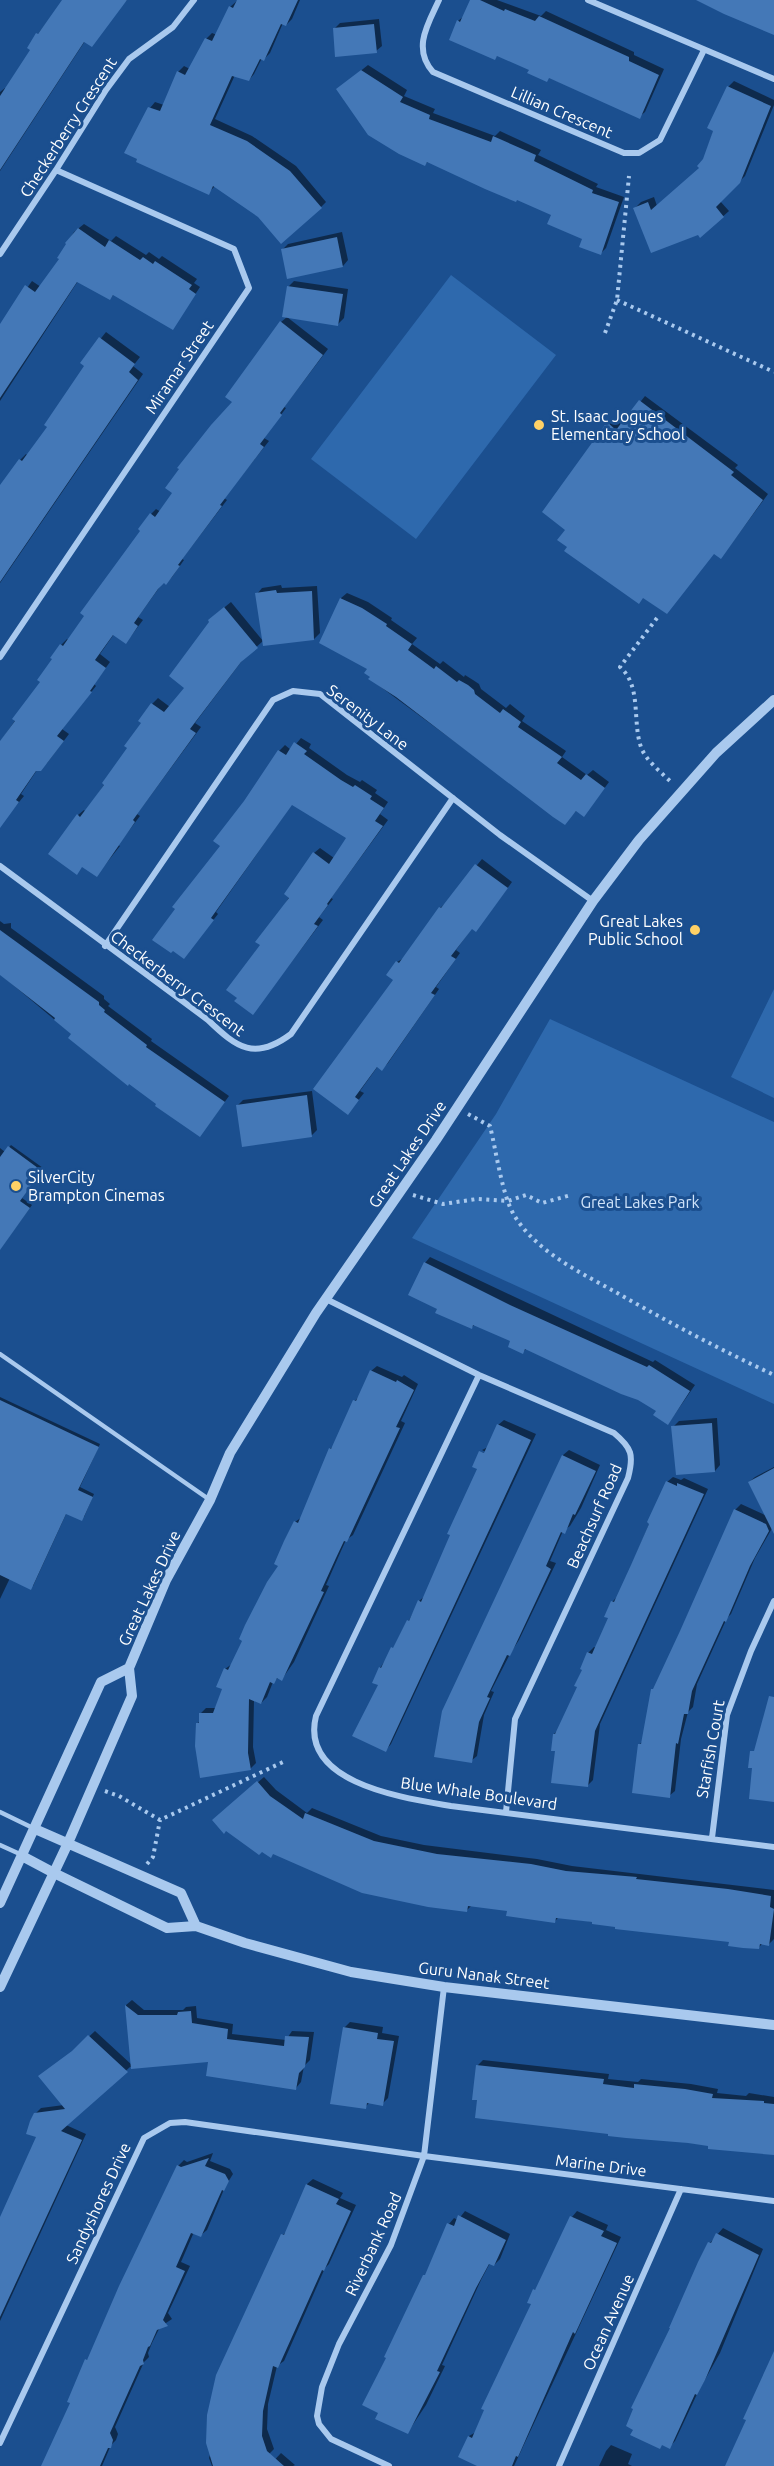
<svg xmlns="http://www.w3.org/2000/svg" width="774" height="2466" viewBox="0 0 774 2466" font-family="Ubuntu,sans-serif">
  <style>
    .green { fill: #2e69ad }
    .shadow { fill: #0007 }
    .building { fill: #4478b7 }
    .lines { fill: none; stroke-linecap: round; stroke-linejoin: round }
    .path { stroke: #a9c9ee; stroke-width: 4; stroke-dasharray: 3 4.5; stroke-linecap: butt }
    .service { stroke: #a9c9ee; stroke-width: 4.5 }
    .minor { stroke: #a9c9ee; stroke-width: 6 }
    .tertiary { stroke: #a9c9ee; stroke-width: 10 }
    .poi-dot { fill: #ffd166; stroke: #1b4f8f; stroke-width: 2 }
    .labels { text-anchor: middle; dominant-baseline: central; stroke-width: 6; stroke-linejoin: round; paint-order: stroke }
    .street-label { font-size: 16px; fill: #fff; stroke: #1b4f8f }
    .poi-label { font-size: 16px; fill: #fff; stroke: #1b4f8f; text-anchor: start }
    .park-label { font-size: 16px; fill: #cfe3fa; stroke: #1b4f8f }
  </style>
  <rect width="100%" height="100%" fill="#1b4f8f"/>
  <!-- green -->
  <path class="green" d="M451,275L556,355L416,539L311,459Z
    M774,989V1098L731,1077Z
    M550,1019L774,1122V1404L412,1238L496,1114Z"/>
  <!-- shadow -->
  <path class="shadow" d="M64,0H127L85,41L0,171V92L5,88L7,89L32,50L29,48L38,34Z
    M238,0H300L292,19L286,25L283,23L270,53L264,59L262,58L254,74L249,80L235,75L215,119L252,136L296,166L326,202L321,207L259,216L215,186L208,193L150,108L155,102L164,105L178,72L184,66L190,69L206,39L212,33L217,35L230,7Z
    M472,0H497L541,16L546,11L634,52V55L664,69L645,112L639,117L498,55L495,58L458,21L464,16Z
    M379,19L382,46L376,51L334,29L340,23Z
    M368,65L407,90L404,96L435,109L433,113L495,136L500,131L541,150L538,155L598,184L596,187L624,197L606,248L601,253L553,214L429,161L425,164L338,89Z
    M734,81L774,100V105L745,176L720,201L729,211L701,236L635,208L641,202L654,197L657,206L701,168L728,87Z
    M84,224L111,241L116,236L146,255L149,252L159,259L162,256L197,279L194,283L200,287L173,328L114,294L110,299L78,281L0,401V326L32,281L41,287L61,258L67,243L74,232Z
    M342,232L348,260L343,266L283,249L288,244Z
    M294,281L348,289L344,318L338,324L288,287Z
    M287,317L328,349L284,407L286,408L264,438L269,441L224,498L227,500L182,559L184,560L172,577L166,583L164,581L138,617L143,620L131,636L114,634L100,654L110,662L94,684L96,686L62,729L69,734L47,763L37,770L21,794L24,796L5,819L0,815V742L42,682L54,659L52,657L61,645L67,639L69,640L142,530L151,514L156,509L161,512L234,402L281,322Z
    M106,332L140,357L133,366L143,374L0,583V488L20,460L26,454L28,456L49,427L86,366L82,362Z
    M645,396L738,465L735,468L768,494L726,551L569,546L567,529L608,423L614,418L622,425Z
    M281,585L282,588L317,586L320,633L314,639L257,594L262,588Z
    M347,593L368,602L392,618L391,620L417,638L412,644L440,664L443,661L464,677L465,675L473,680L479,684L481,689L506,708L510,704L525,716L522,721L566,751L562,757L587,775L593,770L609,782L589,809L577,810L565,823L370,679L372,677L369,669L321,642L341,598Z
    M231,602L263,641L244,658L195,723L201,727L137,814L140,816L118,845L120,846L97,875L78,815L84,810L86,812L129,747L143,722L140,720L152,704L158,698L170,707L186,688L215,615Z
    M301,738L311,744L309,748L347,775L360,782L362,780L377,790L375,793L388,802L380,814L388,820L331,898L333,899L319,917L323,920L253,1013L262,945L314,853L320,848L334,858L348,838L292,804L216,912L218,914L189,951L222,845L245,802L279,751L285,745L291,750Z
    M482,859L512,882L481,924L472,928L456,950L460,953L436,987L439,989L388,1063L382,1069L378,1066L360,1091L364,1093L348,1113L395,980L397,962L404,958L440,908L446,903Z
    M0,921L4,924L11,923V928L104,996V999L110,1004L108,1006L152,1039L151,1041L229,1096L205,1129L158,1103L129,1082L0,974Z
    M312,1091L317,1130L312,1135L237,1106L243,1100Z
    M11,1145L43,1168L22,1198L32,1205L0,1249V1148L5,1152Z
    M430,1257L653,1362L655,1360L695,1385L668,1424L658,1411L638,1398L527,1348L523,1352L512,1341L475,1324L471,1328L439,1308L425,1263Z
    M377,1366L402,1377L404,1375L418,1384L401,1421L405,1423L353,1535L346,1540L341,1551L326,1585L329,1586L294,1662L282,1679L279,1677L273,1682L267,1697L261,1703L254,1700L253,1747L256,1763L250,1769L197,1724L200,1721V1714L206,1708H216L224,1688L225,1669L232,1664L281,1566L295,1522L302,1517L330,1449L336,1444L355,1401L360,1395L371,1371Z
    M0,1397L100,1444L80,1487L94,1494L84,1517L67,1512L33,1586L10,1578L0,1599Z
    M717,1418L720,1465L715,1471L673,1427L679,1421Z
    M504,1420L536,1434L391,1744L386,1750L380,1668L398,1642L419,1601L425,1596L479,1468L474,1466L481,1452L491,1455L482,1450L488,1447L498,1425Z
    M569,1450L600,1465L581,1508L570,1526L563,1531L550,1561L556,1563L519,1640L510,1654L491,1691L494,1692L484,1715L477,1756L471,1761L444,1712L563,1455Z
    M774,1467V1525L755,1558L731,1614L727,1618L697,1684L693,1707L688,1712L681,1739L675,1791L669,1796L640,1744L643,1741L656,1686L735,1510L741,1504L767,1516L749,1482L755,1477Z
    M673,1477L681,1480L684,1478L708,1489L600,1724L593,1780L587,1786L557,1750L554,1734L559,1729L579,1687L588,1653L594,1647L596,1648L610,1618L612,1602L619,1595L667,1482Z
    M264,1777L276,1790L307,1813L312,1808L381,1836L424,1845L537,1859L572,1866L774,1890V1939L769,1944L763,1943L758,1948L730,1941L559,1917L555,1921L509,1910L472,1905L467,1910L220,1815Z
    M132,2000L144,2010H183L186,2007L196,2006L197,2018L233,2024L232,2034L286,2040L292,2031L314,2032L310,2060L304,2066L301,2082L296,2088L209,2061L130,2067L66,2125L86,2134L0,2321V2221L38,2137L35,2114L41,2108L64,2105L79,2046L95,2031L132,2065L126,2005Z
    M350,2022L383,2027L382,2033L399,2036L388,2098L382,2104L370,2102L365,2107L344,2028Z
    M483,2060L609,2074L608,2079L638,2082L641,2079L691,2084L718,2089L717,2093L746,2096L749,2093L774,2097V2153L610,2133L479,2099L478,2065Z
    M213,2153L210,2161L230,2169L233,2174L225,2187L207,2230L201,2235L194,2232L181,2262L190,2266L168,2313L172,2319L160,2327L152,2343L148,2353L149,2357L144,2362L115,2427L118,2434L116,2440L111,2445L102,2466H43L72,2402L69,2401L87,2360L91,2356L178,2166L184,2160L187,2162Z
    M313,2179L343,2193L340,2198L356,2205L329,2264L325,2268L284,2361L277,2366L268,2404L267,2429L274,2449L268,2455L232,2466H212L209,2458L283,2235L289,2229L307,2184Z
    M465,2211L510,2234L500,2259L494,2265L490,2263L481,2280L442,2365L445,2366L426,2405L408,2432L389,2357L449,2224L454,2218L458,2220Z
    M577,2211L608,2225L606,2230L621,2237L514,2466H480L469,2436L476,2432L533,2303L529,2302L535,2290L539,2286L572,2217Z
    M723,2228L763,2249L720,2353L698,2392L675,2441L669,2447L672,2328L699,2263L710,2243Z
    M611,2445L632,2454L628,2464L632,2466H599L606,2451Z
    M281,2453L295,2465L293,2466H269Z"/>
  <!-- building -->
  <path class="building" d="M62,0H127L92,47L84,42L0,170V96L30,50L27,48L36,33L38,34Z
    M237,0H298L286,26L281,24L264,61L260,59L249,81L232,76L210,125L247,141L290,171L322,208L281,244L258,217L213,186L209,195L136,162L137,159L124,153L148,107L160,111L177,71L185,75L205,38L212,41L229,6L233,8Z
    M470,0H480L504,11L505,9L535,21L539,16L629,57V61L659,75L640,119L549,78L547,82L527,73L529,70L497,56L495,60L449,40L457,20L460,22Z
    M696,0H774V35L724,14Z
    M374,24L377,53L335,57L333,28Z
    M361,70L403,97L400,102L430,115L429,119L491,142L493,136L536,155L534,161L593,190L592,193L619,202L601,255L579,247L582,239L547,224L551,215L517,200L516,202L485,189L427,162L425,166L399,154L368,135L336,89Z
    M727,86L771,106L740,183L716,207L724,217L700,238L698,235L651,253L633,208L648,202L651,210L699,168L697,166L703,159L713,131L707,128Z
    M78,228L105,247L109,240L140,260L143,257L153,264L155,261L192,285L189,289L196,294L173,330L113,295L110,300L77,282L0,398V324L25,285L35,292L59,259L57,258L66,244L65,243Z
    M337,237L343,267L287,279L281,249Z
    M287,286L343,294L338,326L282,317Z
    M280,321L323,355L280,413L282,415L260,444L264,447L220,505L222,506L178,565L180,566L166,585L164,583L158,589L134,623L138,626L126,644L113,635L95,660L106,668L90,691L92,692L57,736L64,741L41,771H36L16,800L19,802L0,828V741L15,721L12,719L40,682L37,680L52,659L50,658L60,644L63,646L84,616L80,613L140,531L138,529L150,513L155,517L172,493L165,488L179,469L177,468L211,425L232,402L225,397Z
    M99,337L135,364L129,372L138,380L0,582V485L19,459L22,461L47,427L44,425L84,366L80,363Z
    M639,400L734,472L731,475L763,500L721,559L714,554L667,614L643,598L639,604L564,551L567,547L557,540L565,530L542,512L607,422L616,430Z
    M276,590L277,593L312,591L314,640L263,646L255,593Z
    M340,598L362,608L387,624L386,626L412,644L408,650L434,669L436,666L457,682L459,680L468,685L474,690L475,694L500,713L503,709L521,722L518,727L562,757L557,763L581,780L586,774L605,788L584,817L576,811L565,825L553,817L396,697L368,679L370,677L364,673L367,669L319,643Z
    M224,607L258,648L241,662L190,729L196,733L133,820L135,822L97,877L82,867L77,875L48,854L77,814L80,817L104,785L102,783L127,748L124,746L141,723L138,721L151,703L164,712L184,688L169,676L209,622L208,620Z
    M294,742L307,751L304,754L341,780L353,787L355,785L372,796L370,799L384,808L375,821L383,826L327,904L328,905L314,924L318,926L253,1015L234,1001L237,998L226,990L260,945L255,942L289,898L284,894L313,852L329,864L346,838L292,805L211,918L214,920L184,959L173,951L171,953L152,940L175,909L172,907L220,846L213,841L244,801L278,750L286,755Z
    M475,864L508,888L476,932L472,929L451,956L456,959L431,993L435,995L382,1071L377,1067L355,1097L359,1100L348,1115L313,1089L393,980L386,975L396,961L399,963L439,907L441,908Z
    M0,930L99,1002V1005L105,1010L104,1012L147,1045L146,1047L225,1102L200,1137L155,1106L156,1104L129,1084L128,1086L68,1038L71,1034L54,1020L55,1018L0,975Z
    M307,1095L312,1137L242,1147L236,1105Z
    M8,1146L42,1171L20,1201L30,1208L0,1250V1157Z
    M424,1262L510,1305L647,1367L649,1365L690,1391L668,1425L653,1415L656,1411L638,1400L621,1394L525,1349L523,1354L508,1347L510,1341L473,1325L472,1329L435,1313L437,1309L408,1295Z
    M370,1370L396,1382L397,1380L414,1390L396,1427L400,1428L347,1542L344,1541L336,1558L321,1591L324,1592L282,1681L277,1678L274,1684L270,1682L261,1704L249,1699L248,1753L251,1770L200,1778L195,1746L196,1723H199V1713H213L222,1689L216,1687L224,1668L228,1670L242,1641L239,1639L245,1625L267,1582L278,1566L274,1564L284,1541L294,1521L298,1523L329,1448L331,1449L353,1400L356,1401Z
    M0,1400L99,1447L78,1490L93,1497L82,1521L66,1514L31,1590L0,1575Z
    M712,1423L715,1472L676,1475L671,1426Z
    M497,1424L531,1440L386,1752L352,1736L378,1685L372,1683L379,1667L381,1668L391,1647L393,1648L407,1620L409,1621L418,1600L421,1602L450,1535L447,1534L477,1469L472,1467L479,1451L484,1453Z
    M562,1455L596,1471L575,1515L573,1514L565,1534L561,1532L546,1566L551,1569L514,1648L510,1656L507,1655L487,1697L490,1698L479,1722L472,1763L434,1757L442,1711Z
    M774,1468V1534L748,1482Z
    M666,1481L677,1486V1483L704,1494L595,1731L588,1787L551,1783L555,1751H551L553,1734H555L577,1687L574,1686L582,1670L580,1669L587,1652L592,1654L608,1618L604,1617L611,1601L614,1602L631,1565L649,1524L647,1522Z
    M734,1509L766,1524L769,1531L750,1566L726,1622L724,1621L692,1691L688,1714H684L678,1744L676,1743L670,1798L632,1793L638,1744H641L651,1689H653L680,1631Z
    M769,1696L774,1697V1802L749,1799L752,1768H748L750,1751H754Z
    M257,1781L270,1796L303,1819L305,1813L374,1841L437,1854L531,1864L566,1871L637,1877L636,1879L728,1889L771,1896L770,1907L774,1909L769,1946L760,1944L759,1949L743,1948L728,1946L729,1942L615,1929V1927L592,1924V1922L556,1918L555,1923L506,1916L507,1911L468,1906L467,1912L428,1907L362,1893L273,1854L271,1858L262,1852L259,1855L226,1831L224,1834L212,1820Z
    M125,2005L138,2015H177L178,2012L191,2011L192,2023L228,2029L227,2039L284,2046L285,2036L309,2037L305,2067L299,2073L296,2090L206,2076L208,2062L131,2069Z
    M343,2027L378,2033L377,2039L394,2041L383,2106L367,2103L366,2109L330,2104Z
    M88,2035L128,2072L61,2131L82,2140L0,2317V2217L36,2137L26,2134L30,2121L34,2113L65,2109L38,2076L72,2051Z
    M476,2065L604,2079L603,2084L634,2088V2084L685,2089L713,2094L712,2098L764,2101V2103L774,2104V2155L708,2149V2146L688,2143L626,2138L608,2136V2134L475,2118L477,2100H472Z
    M209,2158L205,2166L225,2174L229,2181L224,2191L222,2190L201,2237L191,2233L176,2267L185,2271L163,2320L168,2326L157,2330L150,2346L148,2347L143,2360L144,2364L140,2366L110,2433L113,2440L111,2448H108L100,2466H41L70,2403L67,2402L85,2359L87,2360L119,2286L177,2165L181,2167Z
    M306,2184L339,2199L336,2204L351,2211L324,2271L322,2270L278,2368L273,2366L263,2411L262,2436L267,2451L284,2466H213L206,2443L207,2415L216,2375L281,2234L284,2235Z
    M458,2215L506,2240L494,2266L489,2264L476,2288L437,2371L440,2372L408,2434L375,2419L378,2413L362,2405L386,2358L384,2357L423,2275H425L447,2223L454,2226Z
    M570,2216L604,2231L601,2236L617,2243L575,2334L573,2332L518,2457L516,2456L512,2466H477L458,2457L468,2436L472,2438L484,2410L481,2409L531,2304L527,2303L533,2289L535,2290Z
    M716,2233L759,2255L705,2380L697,2395L695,2394L670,2449L662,2445L660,2449L630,2435L633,2430L626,2426L633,2409L631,2408L670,2328H669L698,2262L708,2242L711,2243Z
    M774,2351V2466H725L746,2420L743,2419Z"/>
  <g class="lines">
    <!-- path -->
    <path class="path" d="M617,300L774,372
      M605,333L617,300L629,176
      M657,618L620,667C642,686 632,722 641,747C646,761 662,773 672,783
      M468,1114L490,1126C496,1150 502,1195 514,1215C537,1253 582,1273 619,1294C670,1323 721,1350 774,1375
      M413,1195L443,1204L477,1199L508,1201L526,1195L542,1203L571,1195
      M105,1791L119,1796L160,1820L283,1762
      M147,1864L153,1857L160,1820"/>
    <!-- service -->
    <path class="service" d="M0,1354L210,1500
      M0,1812L33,1828
      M0,1845L22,1855"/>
    <!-- minor -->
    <path class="minor" d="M439,0C428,24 412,48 433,72L624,153H639L660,140L704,50
      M588,0L774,79
      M0,254L56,170L106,90L129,59L173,27L194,0
      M0,657L249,288L234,249L56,170
      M0,866L208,1020C237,1048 255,1061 291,1034L453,798
      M105,946L273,700L293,691L320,694L500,835L593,901
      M326,1299L479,1375L614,1433C632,1448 634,1455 628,1478L515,1719L506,1812
      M479,1375L316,1716C299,1784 405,1798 451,1806L774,1847
      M712,1838L727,1715L751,1651L774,1601
      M0,2443L144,2138L170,2123L185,2122L424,2156L774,2201
      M389,2466L331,2439L319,2424L317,2416L322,2387L339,2344L391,2245L424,2156L444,1987
      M559,2466L681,2189"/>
    <!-- tertiary -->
    <path class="tertiary" d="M35,1829L181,1893L196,1926
      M22,1856L54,1873L167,1928L196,1926L245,1943L351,1972L444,1987L774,2025
      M0,1903L101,1682L129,1668
      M0,1987L68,1843L132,1696L129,1668L166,1580L210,1500L230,1453L316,1313L436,1140L593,901L639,840L716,753L774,700"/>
  </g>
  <!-- markers -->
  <g class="poi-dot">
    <circle cx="539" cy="425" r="6"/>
    <circle cx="695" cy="930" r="6"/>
    <circle cx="16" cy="1186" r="6"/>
  </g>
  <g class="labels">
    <!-- street labels -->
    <g class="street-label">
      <text transform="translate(562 112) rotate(23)">Lillian Crescent</text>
      <text transform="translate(68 127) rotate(-57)">Checkerberry Crescent</text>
      <text transform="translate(179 367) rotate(-56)">Miramar Street</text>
      <text transform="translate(368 717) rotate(37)">Serenity Lane</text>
      <text transform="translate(178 983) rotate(37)">Checkerberry Crescent</text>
      <text transform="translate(407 1154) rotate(-56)">Great Lakes Drive</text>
      <text transform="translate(594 1516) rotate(-66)">Beachsurf Road</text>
      <text transform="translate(149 1588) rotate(-65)">Great Lakes Drive</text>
      <text transform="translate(710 1749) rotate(-80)">Starfish Court</text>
      <text transform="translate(479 1793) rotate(8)">Blue Whale Boulevard</text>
      <text transform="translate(484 1975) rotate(7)">Guru Nanak Street</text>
      <text transform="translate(601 2165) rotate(7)">Marine Drive</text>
      <text transform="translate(98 2203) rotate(-65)">Sandyshores Drive</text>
      <text transform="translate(373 2244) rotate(-65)">Riverbank Road</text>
      <text transform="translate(608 2322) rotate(-66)">Ocean Avenue</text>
    </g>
    <!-- poi labels -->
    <g class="poi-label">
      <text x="551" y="416">St. Isaac Jogues<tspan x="551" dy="18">Elementary School</tspan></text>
      <text x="683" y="921" text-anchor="end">Great Lakes<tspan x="683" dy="18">Public School</tspan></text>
      <text x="28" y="1177">SilverCity<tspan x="28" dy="18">Brampton Cinemas</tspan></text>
    </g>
    <!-- park labels -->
    <g class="park-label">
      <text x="640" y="1202">Great Lakes Park</text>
    </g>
  </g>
</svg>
